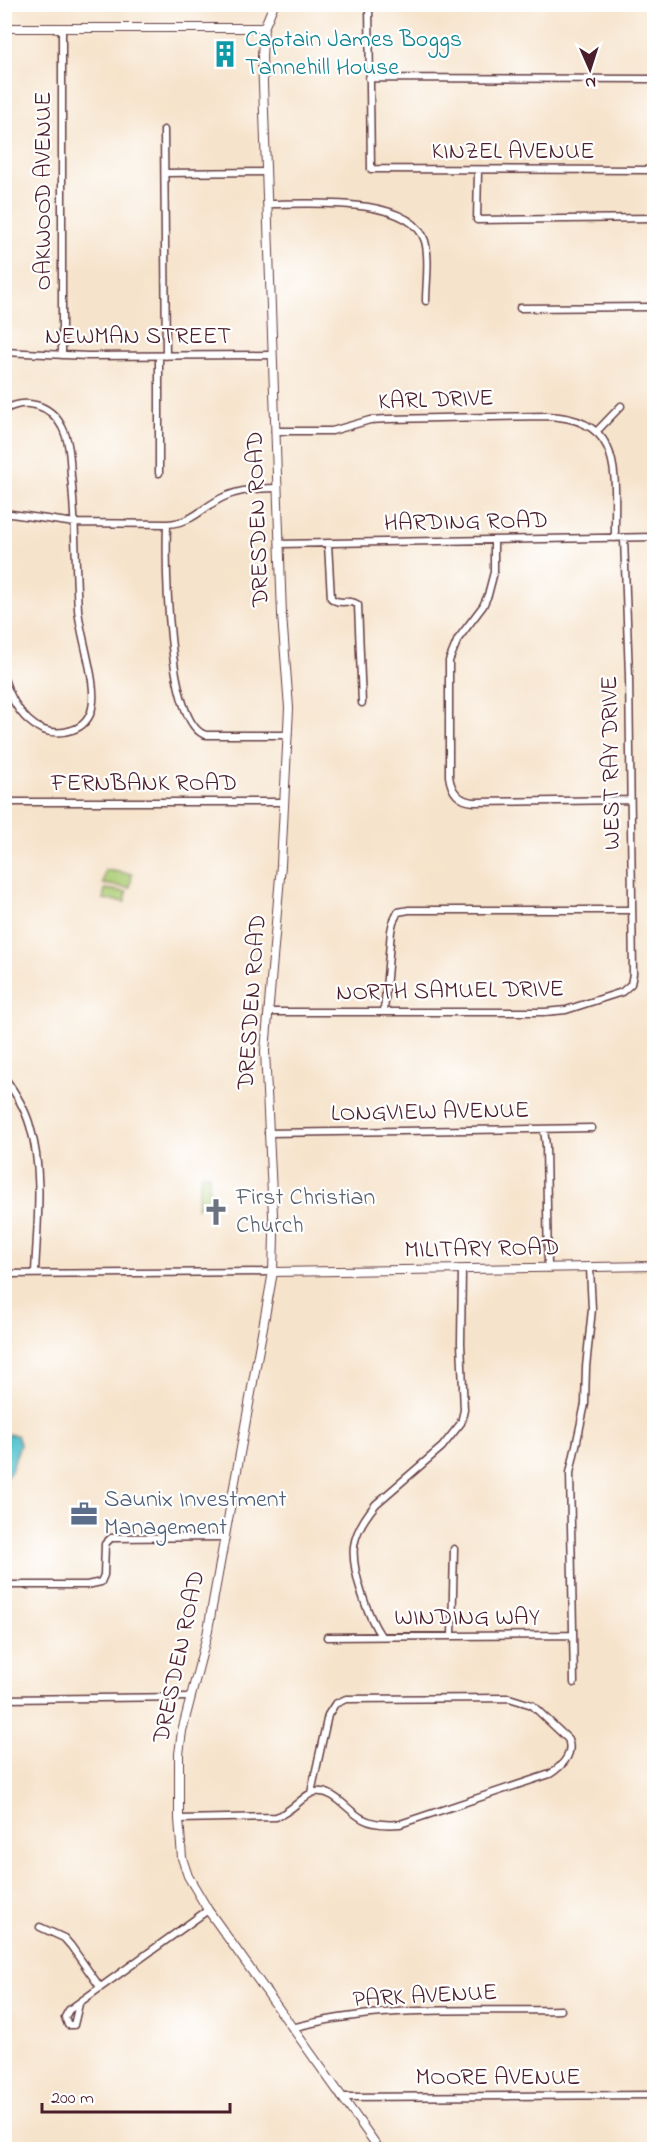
<svg xmlns="http://www.w3.org/2000/svg" width="659" height="2154" viewBox="0 0 659 2154" font-family="'Indie Flower',sans-serif">
  <style>
    .green { fill: #abcc74; stroke: #7a7650; stroke-width: 1.5 }
    .water { fill: #55c2cd; stroke: #50707c; stroke-width: 1.5 }
    .lines { fill: none; stroke-linecap: round; stroke-linejoin: round }
    .minor-casing { stroke: #643c43; stroke-width: 9 }
    .tertiary-casing { stroke: #643c43; stroke-width: 10 }
    .minor { stroke: #fff; stroke-width: 6 }
    .tertiary { stroke: #fff; stroke-width: 8 }
    .labels { text-anchor: middle; dominant-baseline: central; stroke-width: 4.5; stroke-linejoin: round; paint-order: stroke }
    .culture-label { font-size: 24px; fill: #0d838f; stroke: #fff; text-anchor: start }
    .street-label { font-size: 24px; fill: #4a1f2b; stroke: #fff }
    .worship-label { font-size: 24px; fill: #5b616d; stroke: #fff; text-anchor: start }
    .service-label { font-size: 24px; fill: #4e5e75; stroke: #fff; text-anchor: start }
  </style>
  <rect width="100%" height="100%" fill="#fff"/>
  <filter id="ink" filterUnits="userSpaceOnUse"><feTurbulence type="fractalNoise" baseFrequency=".0167" numOctaves="2"/><feDisplacementMap in="SourceGraphic" scale="12" xChannelSelector="R" yChannelSelector="G"/><feConvolveMatrix kernelMatrix="1 2 1 2 8 2 1 2 1" color-interpolation-filters="sRGB"/></filter>
  <filter id="wash" filterUnits="userSpaceOnUse"><feTurbulence type="fractalNoise" baseFrequency=".008" numOctaves="4" result="noise"/><feDisplacementMap in="SourceGraphic" scale="24" xChannelSelector="R" yChannelSelector="G"/><feGaussianBlur stdDeviation="1.35" result="paint"/><feColorMatrix in="noise" values="0 0 0 0 0 0 0 0 0 0 0 0 0 0 0 0 0 1.4 0 .05"/><feComposite in="paint" operator="in"/></filter>
  <g filter="url(#wash)">
    <rect width="100%" height="100%" fill="#f6e3cb"/>
    <!-- green -->
    <path class="green" d="M105,870L132,874L130,888L103,884Z
      M105,889L127,892L125,902L103,899Z
      M201,1174H209V1207H197Z"/>
    <!-- water -->
    <path class="water" d="M5,1434L17,1435L20,1444L11,1471L5,1478Z"/>
  </g>
  <g filter="url(#ink)">
    <g class="lines">
      <defs>
        <path id="minor" d="M369,4L371,169L654,170
          M62,28V355
          M369,78L654,79
          M164,130L166,356
          M478,170L477,220L654,218
          M165,173L266,172
          M267,204C305,204 410,195 425,241C430,259 426,282 426,301
          M520,308L654,307
          M4,352L87,356L272,355
          M159,356V473
          M4,410C26,397 51,405 62,427C70,442 70,460 71,476C76,520 75,564 78,609C80,636 98,684 92,708C90,718 83,727 72,730C36,742 14,709 4,679
          M275,431H332L370,420L388,419L546,416C627,418 614,478 615,538
          M597,431L621,406
          M277,488C260,488 242,489 226,496C202,506 197,522 167,524C166,560 166,725 206,735H288
          M4,513L75,523L167,524
          M494,540V572L488,595L483,606L458,639L449,661V776C451,791 458,801 474,802L630,800
          M279,544L654,537
          M328,544L331,598C339,606 350,598 358,605L362,703
          M4,802H284
          M268,1012H545L566,1010L622,992L631,984L633,974L629,676L624,538
          M384,1012L391,931L393,922L398,912L409,910H632
          M4,1077C15,1092 25,1108 30,1126C44,1172 37,1225 35,1273
          M544,1129L546,1146L548,1268
          M268,1133L592,1128
          M4,1274L273,1272
          M4,1585H87L101,1582L104,1575L105,1544L111,1538L225,1537
          M381,1636C368,1617 351,1570 354,1546C356,1531 366,1516 376,1504L442,1447L461,1423L464,1410L461,1343L462,1270
          M452,1636L454,1549
          M327,1637L572,1635
          M574,1683L570,1473L585,1404L586,1367L592,1309L590,1268
          M4,1699L191,1697
          M179,1819L276,1817C292,1812 305,1793 315,1792C335,1789 347,1811 363,1819C374,1825 387,1825 400,1824L550,1774C562,1766 574,1754 568,1739L532,1705L509,1698L346,1699L335,1704L328,1715L311,1793
          M40,1927L64,1938L71,1946L100,1987
          M79,2004L74,2025H68L65,2017L69,2010L208,1910
          M292,2028C379,2004 472,2012 561,2010
          M341,2097L654,2095"/>
        <path id="tertiary" d="M274,4L264,28L262,56L282,615L289,708L281,865L265,1051L274,1235L273,1272L207,1635L182,1731L179,1754V1819L182,1858L188,1876L208,1910L380,2150
          M4,28H264
          M273,1272L654,1266"/>
      </defs>
      <!-- minor casing -->
      <use href="#minor" class="minor-casing"/>
      <!-- tertiary casing -->
      <use href="#tertiary" class="tertiary-casing"/>
      <!-- minor -->
      <use href="#minor" class="minor"/>
      <!-- tertiary -->
      <use href="#tertiary" class="tertiary"/>
    </g>
  </g>
  <!-- icons -->
  <defs>
    <symbol id="building-bare" viewBox="-9 -9 18 18"><path d="M-4-6H4V6H1V3H-1V6H-4ZM-2.5-4.3h1.7v1.8h-1.7ZM.8-4.3h1.7v1.8H.8ZM-2.5-1h1.7V.8h-1.7ZM.8-1h1.7V.8H.8Z" fill="#0f9aa8" stroke="#fff" stroke-width="2.5" paint-order="stroke"/></symbol>
    <symbol id="church-bare" viewBox="-9 -9 18 18"><path d="M-1.2-6h2.4v3.5h3.3v2.4h-3.3V6h-2.4V-.1h-3.3v-2.4h3.3Z" fill="#6b7280" stroke="#fff" stroke-width="2.5" paint-order="stroke"/></symbol>
    <symbol id="office-bare" viewBox="-9 -9 18 18"><path d="M-6-3h4V-5.5h4V-3h4V5H-6ZM-1-4.5V-3h2v-1.5ZM-6 0V1H6V0Z" fill="#5c6f8a" stroke="#fff" stroke-width="2.5" paint-order="stroke"/></symbol>
  </defs>
  <g fill-rule="evenodd">
    <use href="#building-bare" x="206" y="35" width="38" height="38"/>
    <use href="#church-bare" x="197" y="1193" width="38" height="38"/>
    <use href="#office-bare" x="65" y="1495" width="38" height="38"/>
  </g>
  <g class="labels">
    <!-- culture labels -->
    <g class="culture-label">
      <text x="245" y="40">Captain James Boggs<tspan x="245" dy="28">Tannehill House</tspan></text>
    </g>
    <!-- street labels -->
    <g class="street-label">
      <text x="513" y="152">KINZEL AVENUE</text>
      <text transform="translate(44 191) rotate(-90)">OAKWOOD AVENUE</text>
      <text x="138" y="337">NEWMAN STREET</text>
      <text transform="translate(436 401) rotate(-2)">KARL DRIVE</text>
      <text transform="translate(259 519) rotate(-92)">DRESDEN ROAD</text>
      <text transform="translate(466 523) rotate(-1)">HARDING ROAD</text>
      <text transform="translate(612 763) rotate(-91)">WEST RAY DRIVE</text>
      <text x="144" y="784">FERNBANK ROAD</text>
      <text transform="translate(450 992) rotate(-1)">NORTH SAMUEL DRIVE</text>
      <text transform="translate(253 1002) rotate(-86)">DRESDEN ROAD</text>
      <text transform="translate(430 1113) rotate(-1)">LONGVIEW AVENUE</text>
      <text transform="translate(482 1250) rotate(-1)">MILITARY ROAD</text>
      <text x="467" y="1618">WINDING WAY</text>
      <text transform="translate(180 1657) rotate(-78)">DRESDEN ROAD</text>
      <text transform="translate(425 1997) rotate(-3)">PARK AVENUE</text>
      <text x="498" y="2078">MOORE AVENUE</text>
    </g>
    <!-- worship labels -->
    <g class="worship-label">
      <text x="236" y="1198">First Christian<tspan x="236" dy="28">Church</tspan></text>
    </g>
    <!-- service labels -->
    <g class="service-label">
      <text x="104" y="1500">Saunix Investment<tspan x="104" dy="28">Management</tspan></text>
    </g>
  </g>
  <!-- margin -->
  <rect width="659" height="2154" fill="none" stroke="#fff" stroke-width="24"/>
  <!-- north arrow -->
  <g transform="translate(590 69) rotate(177)" stroke="#ffffff" stroke-width="4.5" paint-order="stroke">
  <path d="M0-4.5L10 22L0 15L-10 22Z" fill="#4a1f2b"/>
  <text y="-9" font-size="16" font-weight="bold" text-anchor="middle" fill="#4a1f2b">N</text>
  </g>
  <!-- scale -->
  <path d="M42 2103v9h188v-9" fill="none" stroke="#4a1f2b" stroke-width="3"/>
  <text x="51" y="2103" font-size="18" fill="#4a1f2b" stroke="#ffffff" stroke-width="4.5" paint-order="stroke">200 m</text>
</svg>
